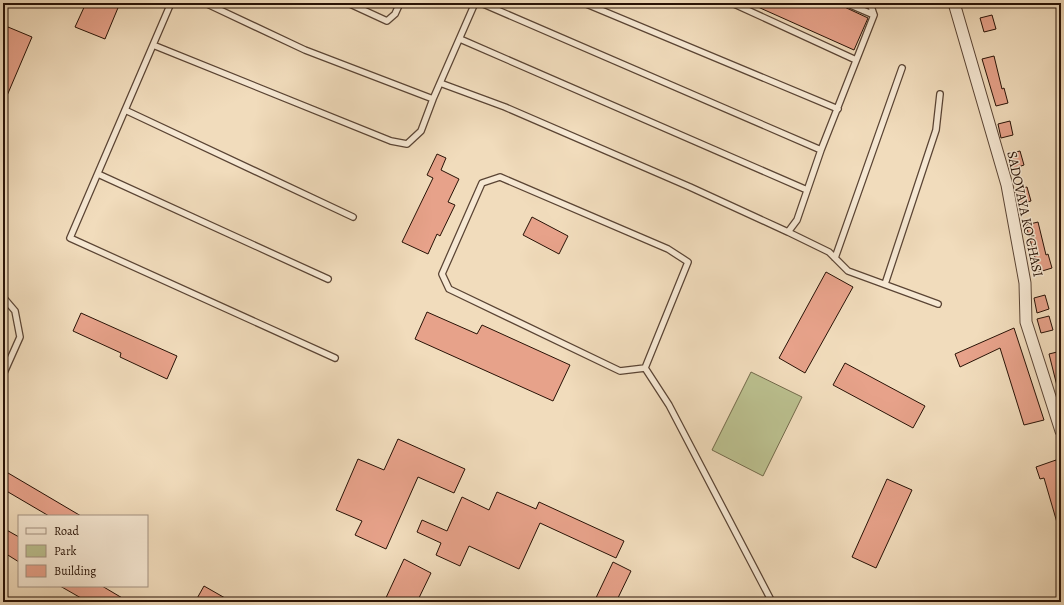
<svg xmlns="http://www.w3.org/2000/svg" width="1064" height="605" viewBox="0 0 1064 605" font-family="Alegreya,serif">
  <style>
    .green { fill: #bbc08f; stroke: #72694a }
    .building { fill: #e7a28a; stroke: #281206 }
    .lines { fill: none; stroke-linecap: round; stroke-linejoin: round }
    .lane-casing { stroke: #5a4434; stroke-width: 8 }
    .street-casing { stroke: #5a4434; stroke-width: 13 }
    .lane { stroke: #f6e8d3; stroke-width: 5.5 }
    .street { stroke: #f6e8d3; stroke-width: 11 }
    .labels { text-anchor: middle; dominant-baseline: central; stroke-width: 3; stroke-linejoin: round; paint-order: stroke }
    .street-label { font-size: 14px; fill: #281206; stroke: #f6e8d3 }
  </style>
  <rect width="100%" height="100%" fill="#f1dcbc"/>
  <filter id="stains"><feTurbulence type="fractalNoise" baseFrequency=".005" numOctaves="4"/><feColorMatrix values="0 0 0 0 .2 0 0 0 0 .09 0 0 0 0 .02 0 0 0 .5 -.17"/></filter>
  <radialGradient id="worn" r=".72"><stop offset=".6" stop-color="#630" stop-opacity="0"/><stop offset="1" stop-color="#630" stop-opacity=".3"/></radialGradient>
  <!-- green -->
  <path class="green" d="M751,372L802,397L763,476L712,450Z"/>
  <!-- building -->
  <path class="building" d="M86,3H120L105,39L75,27Z
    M749,3H836L868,18L854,50Z
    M992,15L996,29L984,32L980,18Z
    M8,27L32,37L3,105V38Z
    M994,56L1002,89L1004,88L1008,103L996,106L982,59Z
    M1010,121L1013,135L1001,138L998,124Z
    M1020,151L1024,165L1012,169L1008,154Z
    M437,154L446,158L441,170L459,179L448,202L455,205L440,236L437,234L428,254L402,242L433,178L427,175Z
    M1027,187L1031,201L1019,204L1015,190Z
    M532,217L568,236L559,254L523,235Z
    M1038,222L1046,255L1048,254L1052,268L1039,272L1026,225Z
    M826,272L853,287L805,373L779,358Z
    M1045,295L1049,309L1037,313L1034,298Z
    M427,312L477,334L482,325L570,365L553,401L415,339Z
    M81,313L177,356L167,379L120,357L121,353L73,331Z
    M1049,316L1053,330L1041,333L1037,319Z
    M1014,328L1044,420L1024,425L1000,348L960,367L955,354Z
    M1061,351V385L1057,386L1049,354Z
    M845,363L925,406L913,428L833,385Z
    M398,439L465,469L454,493L418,477L386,549L355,535L362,521L336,510L358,459L384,470Z
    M1056,460L1061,477V526H1058L1044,478L1040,479L1036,467Z
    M3,470L81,516H49L3,489Z
    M887,479L912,490L876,568L852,557Z
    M497,492L536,509L539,502L624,541L616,558L540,523L519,569L469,546L460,566L436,555L441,543L417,532L422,520L447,531L462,497L489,510Z
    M3,528L19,537V562L3,552Z
    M404,559L431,573L417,602H384Z
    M613,562L631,571L616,602H594Z
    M60,586H102L129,602H88Z
    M204,586L232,602H195Z"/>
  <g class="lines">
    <defs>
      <path id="lane" d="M171,3L70,238L335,358
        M205,3L305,50L433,99
        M348,3L387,21L395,14L400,3
        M481,3L821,150
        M584,3L838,109
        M732,3L856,60
        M846,3L874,15
        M460,39L807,190
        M153,45L391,141L407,144L421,131L433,99L475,3
        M440,83L505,107L690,187L788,232L829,252L848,271L938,304
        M125,110L353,217
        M98,174L328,279
        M500,177L668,249L688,262L645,368L620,371L449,289L442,274L482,183Z
        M788,232L797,220L821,150L874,15L870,3
        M835,258L902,68
        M885,284L936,130L940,94
        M3,297L15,311L20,337L3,375
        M645,368L669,405L772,602"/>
      <path id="street" d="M954,3L1007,185L1025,283L1026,322L1061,431"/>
    </defs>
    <!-- lane casing -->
    <use href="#lane" class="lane-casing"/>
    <!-- street casing -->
    <use href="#street" class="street-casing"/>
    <!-- lane -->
    <use href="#lane" class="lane"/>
    <!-- street -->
    <use href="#street" class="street"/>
  </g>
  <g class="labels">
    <!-- street labels -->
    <g class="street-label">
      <text transform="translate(1025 214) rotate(78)">SADOVAYA KO'CHASI</text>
    </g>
  </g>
  <!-- margin -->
  <rect width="1064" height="605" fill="none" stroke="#f1dcbc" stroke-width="16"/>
  <rect x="4" y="4" width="1056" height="597" fill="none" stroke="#281206" stroke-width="2"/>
  <rect x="8" y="8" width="1048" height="589" fill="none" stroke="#281206"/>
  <!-- legend -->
  <rect x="18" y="515" width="130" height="72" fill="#f6e8d3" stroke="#a49281"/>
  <rect x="26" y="528" width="20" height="6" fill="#f6e8d3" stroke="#a49281"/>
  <text x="54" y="535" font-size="12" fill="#281206">Road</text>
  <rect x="26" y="545" width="20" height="12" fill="#bbc08f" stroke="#a49281"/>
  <text x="54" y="555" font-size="12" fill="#281206">Park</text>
  <rect x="26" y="565" width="20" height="12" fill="#e7a28a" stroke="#a49281"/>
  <text x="54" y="575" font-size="12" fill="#281206">Building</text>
  <rect width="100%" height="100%" filter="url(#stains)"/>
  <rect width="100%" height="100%" fill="url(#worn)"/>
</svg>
